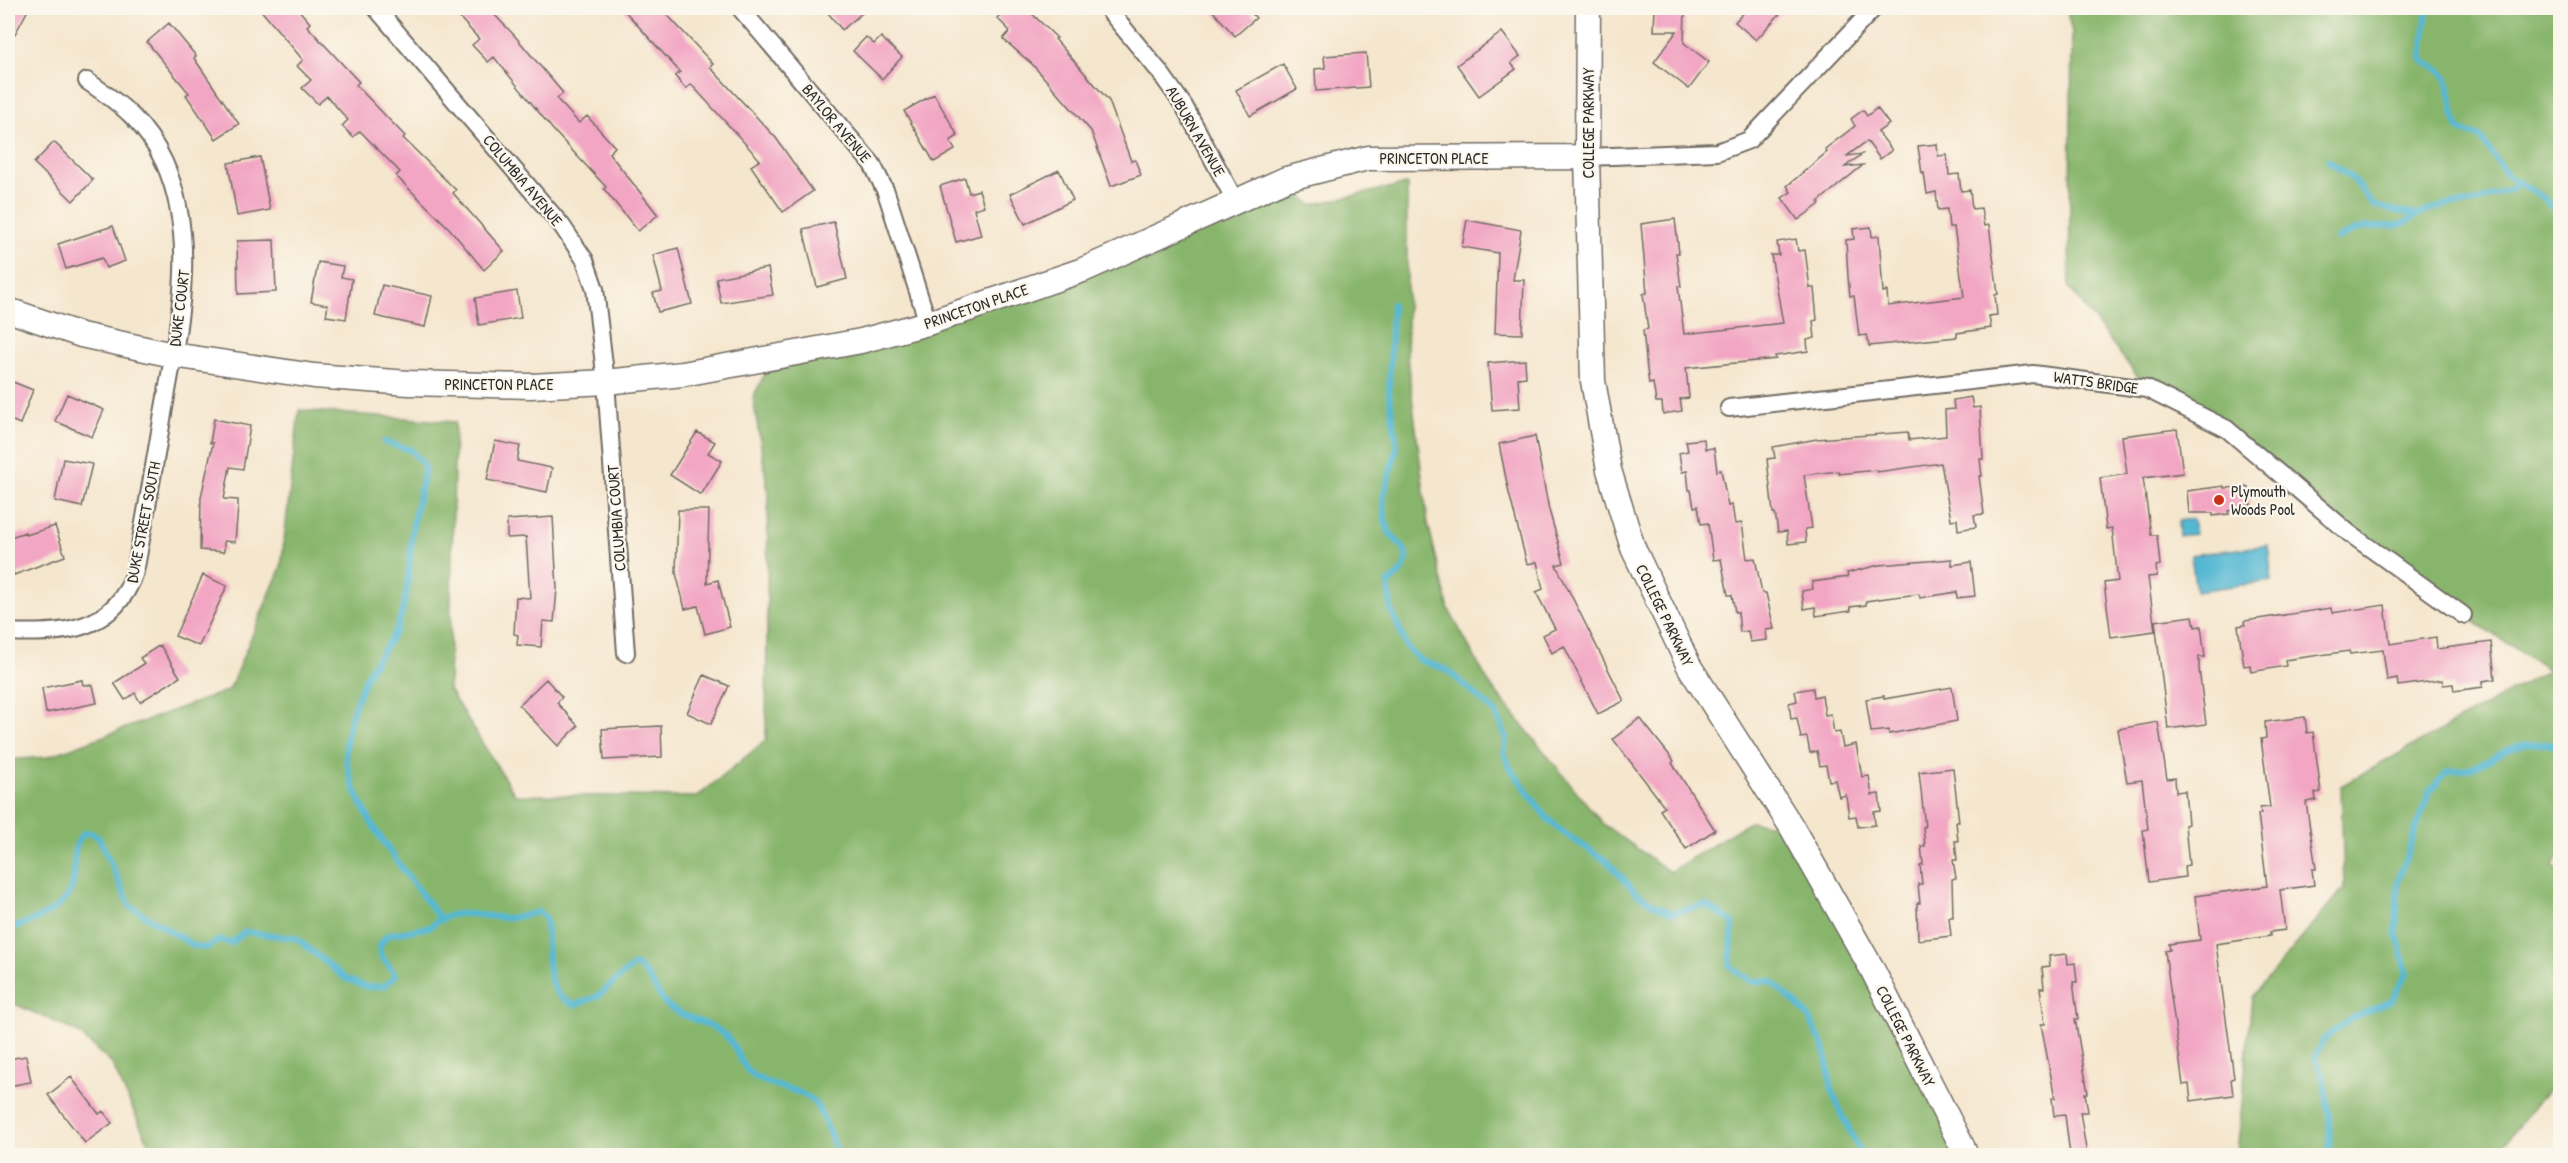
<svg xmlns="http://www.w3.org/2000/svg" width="2568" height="1163" viewBox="0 0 2568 1163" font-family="'Patrick Hand',sans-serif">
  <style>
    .forest { fill: #88b56c; stroke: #5a704c; stroke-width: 1.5 }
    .water { fill: #55b8d3; stroke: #40727f; stroke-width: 1.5 }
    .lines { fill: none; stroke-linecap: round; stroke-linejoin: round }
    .stream { stroke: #55b8d3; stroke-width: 6 }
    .building { fill: #f2a6c3 }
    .street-casing { stroke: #726c64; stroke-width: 20 }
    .secondary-casing { stroke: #726c64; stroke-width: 27 }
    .street { stroke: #fff; stroke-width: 16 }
    .secondary { stroke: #fff; stroke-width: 24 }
    .poi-dot { fill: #c8321e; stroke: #fbf7ec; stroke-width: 2 }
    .labels { text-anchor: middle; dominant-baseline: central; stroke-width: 4.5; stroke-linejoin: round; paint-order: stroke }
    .street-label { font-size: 16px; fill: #2b2b2b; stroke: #fbf7ec }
    .poi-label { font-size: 16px; fill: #2b2b2b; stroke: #fbf7ec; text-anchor: start }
  </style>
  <rect width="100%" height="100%" fill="#fbf7ec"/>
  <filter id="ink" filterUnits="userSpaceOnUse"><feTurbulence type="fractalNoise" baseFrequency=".0167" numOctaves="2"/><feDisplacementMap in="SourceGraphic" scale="12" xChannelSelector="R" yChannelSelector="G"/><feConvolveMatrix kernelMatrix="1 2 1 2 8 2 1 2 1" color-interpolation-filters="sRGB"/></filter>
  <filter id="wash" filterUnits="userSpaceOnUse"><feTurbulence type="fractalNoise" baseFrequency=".008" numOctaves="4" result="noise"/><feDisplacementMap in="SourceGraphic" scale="24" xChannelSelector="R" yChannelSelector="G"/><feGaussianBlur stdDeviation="1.35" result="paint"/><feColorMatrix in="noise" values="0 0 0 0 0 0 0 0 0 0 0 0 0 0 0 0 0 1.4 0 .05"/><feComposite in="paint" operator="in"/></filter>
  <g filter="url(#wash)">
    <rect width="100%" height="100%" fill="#f5e6ce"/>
    <!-- forest -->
    <path class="forest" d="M2066,8H2560V853L2553,865L2560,871V1074L2495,1155H2237L2252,997L2344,888L2341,786L2549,670L2463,615L2227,429L2147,389L2069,287L2072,32Z
      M1286,179L1311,205L1407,184V357L1428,524L1449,610L1490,685L1603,824L1670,872L1749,822L1791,826L1967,1155H154L112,1064L77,1032L8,1001V760L47,757L229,690L281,567L299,410L455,422L449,690L515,795L697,797L766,740L768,491L753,397L773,358L928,323Z"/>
    <!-- water -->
    <path class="water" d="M2193,519L2195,534L2179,536L2178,521Z
      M2268,545L2272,581L2196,591L2191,555Z"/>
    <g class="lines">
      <!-- stream -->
      <path class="stream" d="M2427,8L2422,58C2428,68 2442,67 2447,79C2454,96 2449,112 2460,130L2480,137L2507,175L2545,199L2560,214
        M2328,160L2354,180L2374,206L2417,215L2445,205L2474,203L2512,188L2516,181
        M2338,239C2345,235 2355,229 2363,228C2384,225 2400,230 2417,215
        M1392,304L1389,392L1397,447L1383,498L1385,519L1389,532L1404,549L1407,558L1403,570L1388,584L1391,609L1406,646L1419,660L1447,670L1496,713L1506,737L1504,753L1510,768L1546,817L1561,831L1608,862L1636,893L1655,905L1672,913L1705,905L1730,920L1733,923L1730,966L1751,981H1771L1806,1013L1824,1047L1833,1095L1858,1148L1864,1156
        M384,442L411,450L425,466C422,488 414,510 412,532C409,563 409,598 397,627C389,646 372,662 364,681C355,703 344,732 346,756C351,809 409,877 441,920
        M8,929C33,922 71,909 74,877C75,861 71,847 84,833H91L99,838L130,906L194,946L206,948L219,940L232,943L245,932L296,938L346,979L367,987L385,986L396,975L381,956L379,947L387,935L430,927C455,903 483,919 511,918C520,917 530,914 538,912L545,917C552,946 537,992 575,1005L598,996L634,965C652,972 654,994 668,1006C685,1020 709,1021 725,1035C737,1045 739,1064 751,1074C768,1088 804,1087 816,1105C826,1120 831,1140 839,1156
        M2329,1156C2331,1122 2329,1088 2315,1057L2324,1039L2352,1018L2391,1001L2407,973L2396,931L2398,881L2429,792L2448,771C2486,772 2495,749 2527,744C2538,742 2550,745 2560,746"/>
    </g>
    <g id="blocks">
      <!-- building -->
      <path class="building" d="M8,8H29L8,47Z
        M259,8H297L310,23L307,26L359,82L356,85L405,136L403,138L456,190L453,193L504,251L484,270L449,228L396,176L400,172L360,131L353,137L342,126L348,120L327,96L318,104L302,88L311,80L297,66L303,60Z
        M469,8H488L514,35L563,93L557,99L579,123L587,116L615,147L609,153L658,215L638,231L604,189L606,187L554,131L494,57L488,62L472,45L479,39L459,17Z
        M622,8H661L713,64L710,67L776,138L813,191L783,212L751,166L760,160L691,84L686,89L675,76L680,72Z
        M824,8H868L842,30Z
        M1007,8H1026L1057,38L1055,39L1109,101L1131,161L1135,160L1141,175L1111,186L1091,131L1032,64L1003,39L1010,31L997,18Z
        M1210,8H1247L1256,18L1235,36Z
        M1655,8H1685L1684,43L1709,62L1689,89L1654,62L1677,31H1654Z
        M1748,8H1785L1756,40L1735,22Z
        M169,23L196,56L194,58L239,124L216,139L186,95L189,93L147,42Z
        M1502,32L1520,56L1511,63L1516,69L1479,96L1457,65Z
        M866,37L874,44L881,37L902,57L882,79L853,51Z
        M1366,53L1369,87L1316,91L1315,69L1325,68L1324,56Z
        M1283,64L1297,89L1250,116L1236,90Z
        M934,94L958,136L950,141L955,150L934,162L904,111Z
        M1877,108L1889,124L1878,132L1892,150L1880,159L1867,141L1847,156L1862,154L1845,167L1863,165L1818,202L1820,204L1798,220L1782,198L1791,192L1787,186L1827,152L1825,149L1855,126L1851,119L1863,110L1867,116Z
        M54,142L93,180L73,201L34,163Z
        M1937,144L1938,156L1947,155L1949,175L1959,174L1961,191L1970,190L1972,209L1981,208L1984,226L1989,225L1998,294L1995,295L1997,315L1989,316L1991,328L1957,333V337L1869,346L1867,335L1859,336L1854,296H1850L1848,277L1846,240L1854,239L1853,229L1871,227L1872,237L1879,236L1883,292L1887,291L1888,306L1964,297L1954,227H1949L1947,209L1938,210L1936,192L1927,194L1924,173L1922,174L1918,146Z
        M260,157L270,210L237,216L228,163Z
        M1059,170L1073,200L1025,224L1010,194Z
        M965,178L969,193L979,190L984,206L974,209L981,235L956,242L940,186Z
        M1675,219L1679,253H1676L1681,286H1678L1684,334L1783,323L1771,255H1779L1777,242L1796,239L1798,251L1805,250L1810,288H1814L1817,320L1813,321L1815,338L1807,340L1808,351L1775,356L1776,359L1686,368L1689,398L1680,399L1682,411L1663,414L1662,402H1656L1653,383L1649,384L1647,369L1643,330L1648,329L1643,294L1647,293L1641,224Z
        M1467,220L1521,230L1513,280H1524L1522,334L1495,333L1498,253L1462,247Z
        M834,222L847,279L817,287L803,229Z
        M113,226L125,261L106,268L102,258L66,269L58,244Z
        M274,240L276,292L238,294L237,241Z
        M678,248L692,304L658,312L653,293L662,291L653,255Z
        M318,262L343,266L341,277L352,279L346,319L326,316L328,305L311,302Z
        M768,268L773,295L721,303L716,278Z
        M382,285L432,296L425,327L375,316Z
        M517,291L521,318L479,325L475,298Z
        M1525,360L1526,377L1518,378L1520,408L1492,410L1488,363Z
        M8,380L33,390L20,424L8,419Z
        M67,394L104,410L92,437L55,421Z
        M1971,397L1973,408L1980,407L1983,459H1980L1982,476H1979L1984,514L1974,515L1976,527L1958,530L1957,519L1951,520L1941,463L1877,472L1876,470L1839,474V471L1804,475L1812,528L1805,529L1806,542L1788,544L1787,531L1778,532L1775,513H1773L1767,459L1775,458L1773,447L1817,439L1908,432L1909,440L1946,436L1945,410L1954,409L1953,400Z
        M214,419L250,426L243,469L230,467L224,499L238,500V507L235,542L224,541V552L200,550L201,497L213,443H210Z
        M2177,429L2183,473L2143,478L2151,535H2157L2160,565L2156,566L2157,576L2148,577L2155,631L2111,637L2104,583L2118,581L2112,528L2106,529L2100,478L2127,474L2122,436Z
        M697,432L715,442L708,453L722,461L701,495L670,475Z
        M1535,436L1549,510L1564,563L1556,565L1624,701L1598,714L1564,646L1552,653L1543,635L1555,629L1536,592L1543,589L1537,562L1527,564L1509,493L1499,444Z
        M1704,439L1705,449L1714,448L1717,471L1721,470L1728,506L1732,505L1735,524L1742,523L1747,559L1755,558L1762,593H1766L1774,629L1766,630L1767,640L1750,642L1748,631L1740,632L1738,612H1735L1732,595H1728L1721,559L1713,560L1708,523L1701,524L1698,506L1694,507L1691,490H1689L1687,471L1682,472L1679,453L1688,451L1686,441Z
        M495,441L520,446L517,461L552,468L547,492L487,480Z
        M63,459L92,464L82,507L55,501Z
        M2224,486V488L2248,487L2251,505L2228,511L2229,514L2213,516V513H2189L2187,491Z
        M678,510H709L707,583L718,580L730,627L705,634L698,606L685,609L676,573Z
        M553,517L557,589L554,622L543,621L541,647L517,645L518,635L514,634L516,597L530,598L526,537L507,538V520Z
        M55,526L65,556L14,575L8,556V538L25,532L26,535Z
        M1952,559V565L1971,562L1975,596L1957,598V592L1920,598L1919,594L1886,598L1866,601V605L1850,607L1851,611L1816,616L1815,607L1804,609L1802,591L1813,589L1812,582L1848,577L1847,573L1879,565Z
        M203,575L227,586L199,646L175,636Z
        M2385,605L2390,644L2436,637L2437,649L2491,642L2495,679L2483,681V687L2454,691L2453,684L2443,685L2442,680L2398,686L2397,678L2387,680L2383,650L2350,654L2349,651L2285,660L2286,666L2251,672L2250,665L2244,666L2238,626L2245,625L2244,621L2331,608L2332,613Z
        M2193,616L2195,627L2201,626L2205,657H2199V669L2206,724L2168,729L2155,621Z
        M160,645L180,677L140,702L135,693L125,700L114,683L144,664L140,658Z
        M704,675L729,686L711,724L687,713Z
        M546,679L562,697L557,703L578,726L558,746L519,705Z
        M82,680L83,685H93L97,703L46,713L42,688Z
        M1952,687L1957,721L1889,734V730L1871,732L1866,699L1884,696V699Z
        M1813,688L1814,697L1822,695L1825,715L1831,714L1834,733L1840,732L1843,747L1856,744L1862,777L1869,776L1872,795L1879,794L1881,811L1874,812L1875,825L1858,827L1856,816L1849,817L1846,795L1839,797L1835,780L1829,781L1826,765L1820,766L1817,751L1810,753L1807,737L1801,738L1797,718L1791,719L1789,703L1797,701L1795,691Z
        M2305,717L2307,733L2313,732L2321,792L2315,793L2316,800L2306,802L2316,869H2312L2314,885L2280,890L2285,930L2270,932V936L2216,944L2234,1078L2231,1079L2233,1095L2191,1101L2189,1084L2183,1085L2165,951L2170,950L2169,944L2200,940L2195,896L2267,886L2258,814H2261L2260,808L2270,807L2261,739L2266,738L2265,722Z
        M1640,718L1674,761L1672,763L1715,830L1686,849L1660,810L1665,807L1613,739Z
        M2158,722L2167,779L2175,778L2176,792L2185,791L2188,824L2185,825L2189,865L2184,866L2185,877L2149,882L2143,830L2148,829L2142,780L2127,782L2118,729Z
        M661,726L662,757L604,760L602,729Z
        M1953,768L1959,822H1956L1958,841H1955L1957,860H1953L1956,878L1952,879L1953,917H1949L1951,936L1918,940L1917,903H1920L1918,884H1922L1920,865L1923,864L1921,846H1925L1923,827H1925L1919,772Z
        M2067,954L2068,964L2075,963L2077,982H2073L2078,1019H2075L2088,1093H2085L2088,1112H2080L2087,1155H2070L2065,1115L2054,1116L2052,1098H2055L2041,1024H2045L2040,988H2044L2042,967L2050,966L2049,956Z
        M26,1056L31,1082L8,1086V1059Z
        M71,1077L99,1114L103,1111L112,1123L85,1143L48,1095Z"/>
    </g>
  </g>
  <g filter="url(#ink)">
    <use href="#blocks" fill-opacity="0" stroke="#726c64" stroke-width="1.5"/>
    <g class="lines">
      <defs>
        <path id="street" d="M376,8L562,226L585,260L595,289L606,382L626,653
          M740,8L872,164L886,192L928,323
          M1107,8L1159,71L1184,106L1236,202
          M1587,157L1717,152L1749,140L1874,8
          M1729,408L2033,374L2147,389L2227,429L2349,533L2463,615
          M8,632C63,635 115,631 135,572C145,519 154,467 163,414C177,332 200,242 164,162C146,123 121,104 87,81"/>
        <path id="secondary" d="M1588,8L1587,157L1593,381L1609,470L1633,548L1689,666L1791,826L1871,967L1967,1156
          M8,310L81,335L173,355L314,376L409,383L531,386L606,382L683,374L861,341L928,323L1083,270L1286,179L1368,158L1587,157"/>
      </defs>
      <!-- street casing -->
      <use href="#street" class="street-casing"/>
      <!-- secondary casing -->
      <use href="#secondary" class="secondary-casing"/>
      <!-- street -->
      <use href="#street" class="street"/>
      <!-- secondary -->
      <use href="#secondary" class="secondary"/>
    </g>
  </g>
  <!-- markers -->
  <circle class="poi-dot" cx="2219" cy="500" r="6"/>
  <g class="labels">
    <!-- street labels -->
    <g class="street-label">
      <text transform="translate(837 123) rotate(50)">BAYLOR AVENUE</text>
      <text transform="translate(1588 123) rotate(-90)">COLLEGE PARKWAY</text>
      <text transform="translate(1196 131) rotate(60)">AUBURN AVENUE</text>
      <text x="1434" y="158">PRINCETON PLACE</text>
      <text transform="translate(523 180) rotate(50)">COLUMBIA AVENUE</text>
      <text transform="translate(976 306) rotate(-19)">PRINCETON PLACE</text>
      <text transform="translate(179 308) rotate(-83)">DUKE COURT</text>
      <text transform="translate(2096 382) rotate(8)">WATTS BRIDGE</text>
      <text x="499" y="384">PRINCETON PLACE</text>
      <text transform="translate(616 518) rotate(-94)">COLUMBIA COURT</text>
      <text transform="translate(143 522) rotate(-79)">DUKE STREET SOUTH</text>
      <text transform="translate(1665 615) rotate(64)">COLLEGE PARKWAY</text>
      <text transform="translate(1906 1036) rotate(63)">COLLEGE PARKWAY</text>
    </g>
    <!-- poi labels -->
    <g class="poi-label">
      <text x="2231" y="491">Plymouth<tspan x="2231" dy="18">Woods Pool</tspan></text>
    </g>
  </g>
  <!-- margin -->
  <rect width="2568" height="1163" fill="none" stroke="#fbf7ec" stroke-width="30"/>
</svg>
